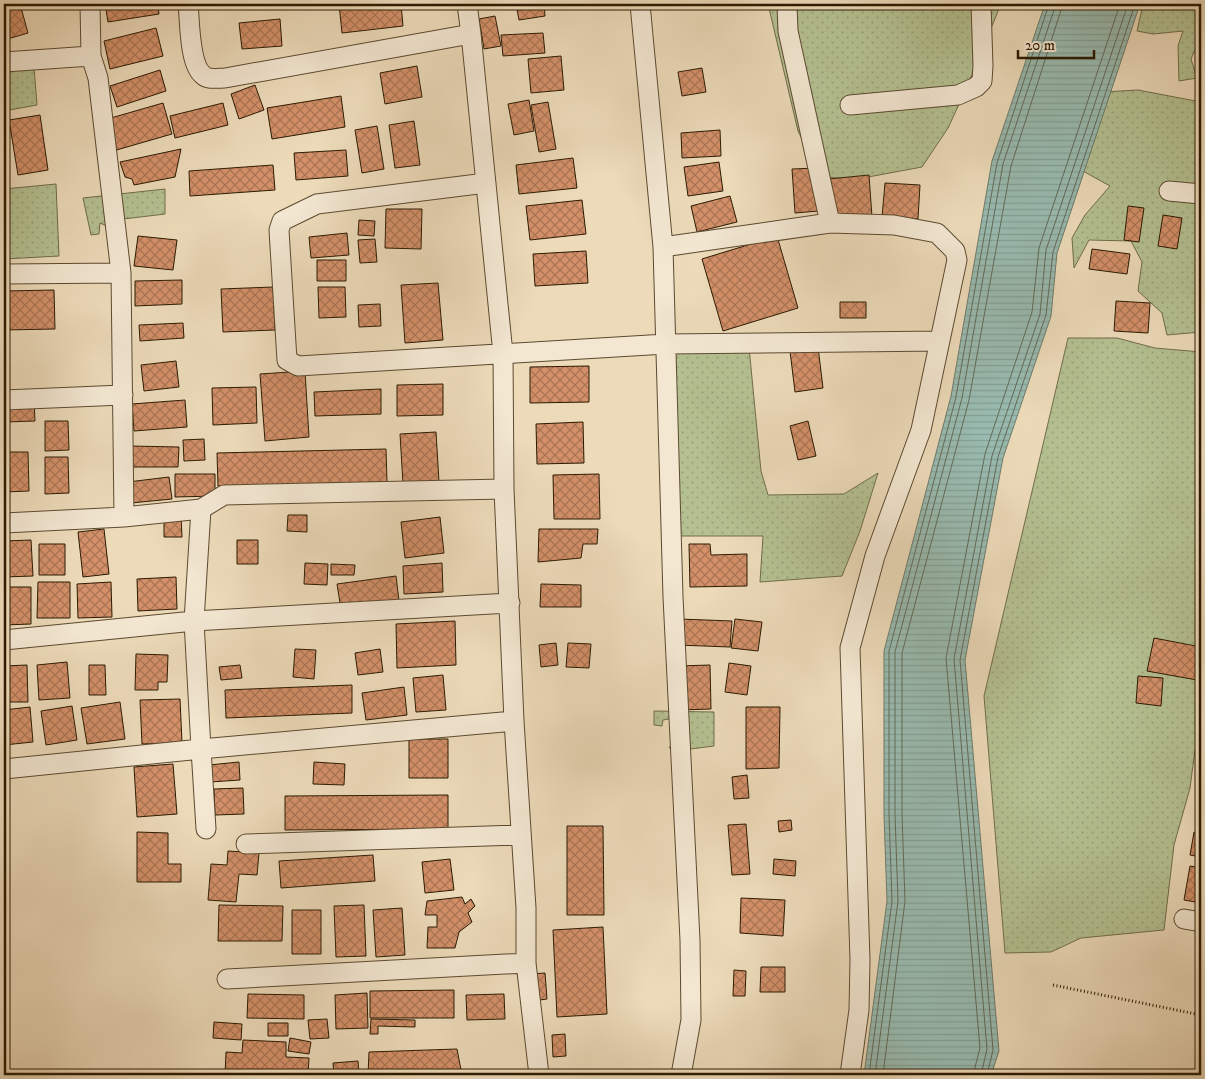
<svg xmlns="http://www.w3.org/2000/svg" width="1205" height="1079" viewBox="0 0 1205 1079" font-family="'IM FELL DW Pica',serif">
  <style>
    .grass { fill: url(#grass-dots); stroke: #706d4a }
    .water { fill: url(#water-rules); stroke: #6d7b6a }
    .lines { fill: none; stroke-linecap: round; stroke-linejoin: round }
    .shore { stroke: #626a59; stroke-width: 1 }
    .building { fill: url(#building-cross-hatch); stroke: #2c1a02 }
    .street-casing { stroke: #5c4a30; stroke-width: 21 }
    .path { stroke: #2c1a02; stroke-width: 3; stroke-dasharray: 1 2.5; stroke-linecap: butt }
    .street { stroke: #f3e7d2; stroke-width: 19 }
  </style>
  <defs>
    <pattern id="grass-dots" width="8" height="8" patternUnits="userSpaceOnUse" patternTransform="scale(1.25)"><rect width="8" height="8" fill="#b4c091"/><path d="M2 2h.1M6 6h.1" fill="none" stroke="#9ba47b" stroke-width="1.8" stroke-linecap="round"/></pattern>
    <pattern id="water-rules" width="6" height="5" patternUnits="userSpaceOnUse" patternTransform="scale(1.25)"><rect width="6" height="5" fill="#99bbb0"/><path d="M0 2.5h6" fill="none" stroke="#84a096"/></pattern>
    <pattern id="building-cross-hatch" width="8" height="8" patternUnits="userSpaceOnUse" patternTransform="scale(1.25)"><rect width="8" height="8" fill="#d39069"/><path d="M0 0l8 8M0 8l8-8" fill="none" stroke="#ab7554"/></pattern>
  </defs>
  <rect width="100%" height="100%" fill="#ecdab9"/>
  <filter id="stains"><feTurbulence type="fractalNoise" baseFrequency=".004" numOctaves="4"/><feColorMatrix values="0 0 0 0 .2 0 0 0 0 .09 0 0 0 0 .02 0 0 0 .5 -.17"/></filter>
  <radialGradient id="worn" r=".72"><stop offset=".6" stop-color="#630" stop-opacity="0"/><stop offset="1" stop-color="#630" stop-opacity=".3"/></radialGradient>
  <!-- grass -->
  <path class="grass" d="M768,4H1001L967,87L948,128L922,167L852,180L820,176L798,131Z
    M1143,4H1201V36L1191,59L1197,78L1179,81L1178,46L1183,31L1153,34L1137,31Z
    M34,67L37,105L4,111V71Z
    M1138,90L1201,102V332L1167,335L1162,313L1138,291L1142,262L1131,241L1089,240L1074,268L1072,238L1085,215L1110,186L1072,165L1103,92Z
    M56,184L59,256L4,259V189Z
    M165,189V214L115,220L111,228L100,223L99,234L91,235L83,198Z
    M1068,338H1117L1155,348L1201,352V753L1195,750L1190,788L1174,845L1164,930L1081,938L1051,952L1005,953L984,696Z
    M666,341L749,347L761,471L768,495L844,494L878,473L860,531L842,576L760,582L763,536H673Z
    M654,711L714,712V746L683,750L682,745L669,748L675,739L674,721L669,719L663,720L662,726L654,725Z"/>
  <!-- water -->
  <path class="water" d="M1045,4H1140L1057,253L1051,316L1003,458L965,660L999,1051L991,1075H864L887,901L884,815V651L951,396L992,161Z"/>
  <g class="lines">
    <!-- shore -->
    <path class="shore" d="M869,1075L892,901L889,815V651L956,397L997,163L1049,4
      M875,1075L898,901L895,815V652L962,398L1003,164L1056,4
      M883,1075L905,901L902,815V653L969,400L1011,166L1063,4
      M973,1075L980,1048L946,658L985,454L1032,312L1039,248L1120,4
      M981,1075L987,1049L954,659L992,456L1040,314L1046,250L1128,4
      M987,1075L993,1050L960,660L998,457L1046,315L1053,252L1135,4"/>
  </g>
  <!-- building -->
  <path class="building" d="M4,4H20L28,33L4,40Z
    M105,4H158L159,14L108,22Z
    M200,4H218L219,8L200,9Z
    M237,4H251L238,7Z
    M339,4H401L403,26L342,33Z
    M516,4H544L545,16L519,20Z
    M495,16L501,46L484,49L479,19Z
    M280,19L282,46L242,49L239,23Z
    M156,28L163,56L110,69L104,41Z
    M543,33L545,53L503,56L501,35Z
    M561,56L564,90L531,93L528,59Z
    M417,66L422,97L385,104L380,73Z
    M702,68L706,92L682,96L678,72Z
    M160,70L166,91L117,107L110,86Z
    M255,85L264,110L239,119L231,94Z
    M341,96L345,127L272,139L267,108Z
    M529,100L534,131L514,135L508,104Z
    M548,102L556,149L539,152L531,105Z
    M163,103L172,134L113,151L104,120Z
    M223,103L228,125L175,138L170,116Z
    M40,115L48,170L18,175L9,120Z
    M414,121L420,165L395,168L389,125Z
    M377,126L384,169L362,173L355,130Z
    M720,130L721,156L682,158L681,133Z
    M181,149L175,177L134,185L132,179L125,177L120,162Z
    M346,150L348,176L296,180L294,153Z
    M573,158L577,188L519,194L516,165Z
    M719,162L723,191L688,196L684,167Z
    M273,165L275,190L190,196L189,171Z
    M816,168L819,211L795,213L792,169Z
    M869,175L872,217L832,220L829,179Z
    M885,183L920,185L918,219L882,217Z
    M730,196L737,222L697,232L691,206Z
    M582,200L586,234L530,240L526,206Z
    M1128,206L1144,208L1139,242L1124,240Z
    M386,209H422L421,249L385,248Z
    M1163,215L1182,218L1177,249L1158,246Z
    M359,220L375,221L374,236L358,235Z
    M347,233L349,255L311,258L309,237Z
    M138,236L177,240L173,270L134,266Z
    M777,236L798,308L723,331L702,259Z
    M375,239L377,262L360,263L358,240Z
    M1092,249L1130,254L1127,274L1089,269Z
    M586,251L588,283L535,286L533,254Z
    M317,260H346V281H317Z
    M182,280V304L135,306V281Z
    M438,283L443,340L405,343L401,285Z
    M273,287L275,330L223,332L221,289Z
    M318,287H345L346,317L319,318Z
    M54,290L55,329L4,330V291Z
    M1116,301L1150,303L1148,333L1114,331Z
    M840,302H866V318H840Z
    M380,304L381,326L359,327L358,305Z
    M183,323L184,338L140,341L139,325Z
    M818,347L823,388L795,392L790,351Z
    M176,361L179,387L144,391L141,365Z
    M589,366V402L530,403V367Z
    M305,371L309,437L265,441L260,374Z
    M443,384V415L397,416V385Z
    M256,387L257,423L213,425L212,388Z
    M381,389V414L315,416L314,392Z
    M34,400L35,421L6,422L5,401Z
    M185,400L187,427L134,431L132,404Z
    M45,421H68L69,450L45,451Z
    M808,421L816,456L798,460L790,426Z
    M583,422L584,463L537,464L536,424Z
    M436,432L439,482L403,484L400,434Z
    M204,439L205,460L184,461L183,440Z
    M130,446L179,447L178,467H130Z
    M386,449L387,482L218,486L217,453Z
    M4,452H28L29,491L4,492Z
    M45,457H68L69,493L45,494Z
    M175,474H215V496L175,497Z
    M599,474L600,519H554L553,475Z
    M169,477L172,499L131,503L128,482Z
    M288,515H307V532L287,531Z
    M164,517H181L182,537H164Z
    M440,517L444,553L405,558L401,522Z
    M104,529L109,574L83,577L78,532Z
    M539,529H598L597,544H583L581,558L538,562Z
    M31,540L33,576L4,577V541Z
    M237,540H258V564H237Z
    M39,544H65V575H39Z
    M689,544H710L711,555L747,554V586L690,587Z
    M305,563L328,564L327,585L304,584Z
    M442,563L443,592L404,594L403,566Z
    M331,564L355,565L354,575H331Z
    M396,576L399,601L341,609L337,584Z
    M176,577L177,609L138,611L137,579Z
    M38,582H70V618H37Z
    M111,582L112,617L78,618L77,584Z
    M541,584L581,585V607H540Z
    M4,587H31V624L4,625Z
    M679,619L732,621L730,647L677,645Z
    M735,619L762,622L758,651L731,648Z
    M455,621L456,665L397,668L396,624Z
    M1154,638L1201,647L1197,680L1147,671Z
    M556,643L558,665L541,667L539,645Z
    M568,643L591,644L589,668L566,667Z
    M295,649L316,650L314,679L293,677Z
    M380,649L383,672L358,675L355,653Z
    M136,654L168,655L167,682H158V690H135Z
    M67,662L70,698L39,700L37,665Z
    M729,663L751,666L747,695L725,692Z
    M27,665L28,702H4V666Z
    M89,665H105L106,695H89Z
    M240,665L242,678L221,680L219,667Z
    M710,665L711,709L680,710L679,666Z
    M443,675L446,710L416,712L413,678Z
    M1138,676L1163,678L1161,706L1136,703Z
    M352,685V713L226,718L225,690Z
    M404,687L407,715L366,720L362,693Z
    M180,699L182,743L142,744L140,700Z
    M120,702L125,739L87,744L81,708Z
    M72,706L77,740L46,745L41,711Z
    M30,707L33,742L4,745V710Z
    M746,707H780L779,768L746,769Z
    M409,739H448V778H409Z
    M239,762L240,780L210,782L209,765Z
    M314,762L345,764L344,785L313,784Z
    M173,764L177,814L137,817L134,767Z
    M747,775L749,798L734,799L732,777Z
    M243,788L244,814L215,815L214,789Z
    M448,795V829L285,830V796Z
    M791,820L792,830L779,832L778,821Z
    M746,824L750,874L732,875L728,825Z
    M567,826H603L604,915H567Z
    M137,832L168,833V864H181V882H137Z
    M1194,832L1201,834V857L1190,855Z
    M228,851L259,853L257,875L239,874L236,902L208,900L211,864L227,865Z
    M373,855L375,881L281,888L279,861Z
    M450,859L454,890L425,893L422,862Z
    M774,859L796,861L795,876L773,874Z
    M1190,866L1201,868V903L1184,900Z
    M462,897L465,904L471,899L475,906L468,913L472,922L459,932L455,948H427L428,927H437V915H425L427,901Z
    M741,898L785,900L783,936L740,933Z
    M219,905L283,906L282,941H218Z
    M364,905L366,956L336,957L334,906Z
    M402,908L405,955L376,957L373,910Z
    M292,910H321V954H292Z
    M603,927L607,1014L557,1017L553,930Z
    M761,967H785V992H760Z
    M734,970L746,971L745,996H733Z
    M545,973L547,999L533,1001L531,974Z
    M454,990V1018H370V991Z
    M367,993L368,1028L336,1029L335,995Z
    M248,994L304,995V1019L247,1018Z
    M504,994L505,1019L467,1020L466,995Z
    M327,1019L329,1038L310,1039L308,1020Z
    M371,1019L415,1020V1027L378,1026V1034H370Z
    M214,1022L242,1024L241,1040L213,1038Z
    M268,1023H288V1036H268Z
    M565,1034L566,1056L553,1057L552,1035Z
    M290,1038L311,1042L309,1054L288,1051Z
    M243,1040L286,1042V1057L309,1058L308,1075H225L226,1052L242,1053Z
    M457,1049L462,1075H368L369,1052Z
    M358,1061L359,1075H334L333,1063Z"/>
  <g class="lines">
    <defs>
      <path id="street" d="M188,4C190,21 189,64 203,75C208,80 218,78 225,78L471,34L467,4
        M640,4L663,247L673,597L690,940L691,1020L681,1075
        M787,4L788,31L830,223
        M471,34L503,354L504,489L514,721L526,908V963L539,1075
        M4,62L91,56
        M850,105L958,95L976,87L982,81L983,66L981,4
        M486,183L317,204L282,221L279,230L287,360L298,366L666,344L940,341
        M1169,191L1201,194
        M663,247L830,223L894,225L937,233L955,251L957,260L921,430L875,556L850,648L860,960L859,1010L850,1075
        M4,274L121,273
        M4,400L123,395
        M201,509L224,495L504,489
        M4,523L124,517
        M4,640L194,621L510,603
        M4,769L201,749L194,621L201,509L124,517L121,273L98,78L91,56L90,4
        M206,829L201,749L514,721
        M246,844L520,835
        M1184,919L1201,922
        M227,979L526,963"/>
    </defs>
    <!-- street casing -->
    <use href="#street" class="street-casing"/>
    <!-- path -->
    <path class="path" d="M1053,985L1201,1015"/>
    <!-- street -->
    <use href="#street" class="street"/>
  </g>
  <!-- margin -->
  <rect width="1205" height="1079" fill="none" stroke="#ecdab9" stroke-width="20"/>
  <rect x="5" y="5" width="1195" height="1069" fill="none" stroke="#2c1a02" stroke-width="2.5"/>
  <rect x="10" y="10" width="1185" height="1059" fill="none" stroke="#2c1a02"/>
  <!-- scale -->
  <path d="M1018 50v8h76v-8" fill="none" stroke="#2c1a02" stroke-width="2.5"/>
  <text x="1025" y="50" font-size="15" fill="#2c1a02" stroke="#f3e7d2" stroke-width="4" paint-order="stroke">20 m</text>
  <rect width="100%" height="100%" filter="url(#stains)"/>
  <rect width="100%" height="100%" fill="url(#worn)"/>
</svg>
